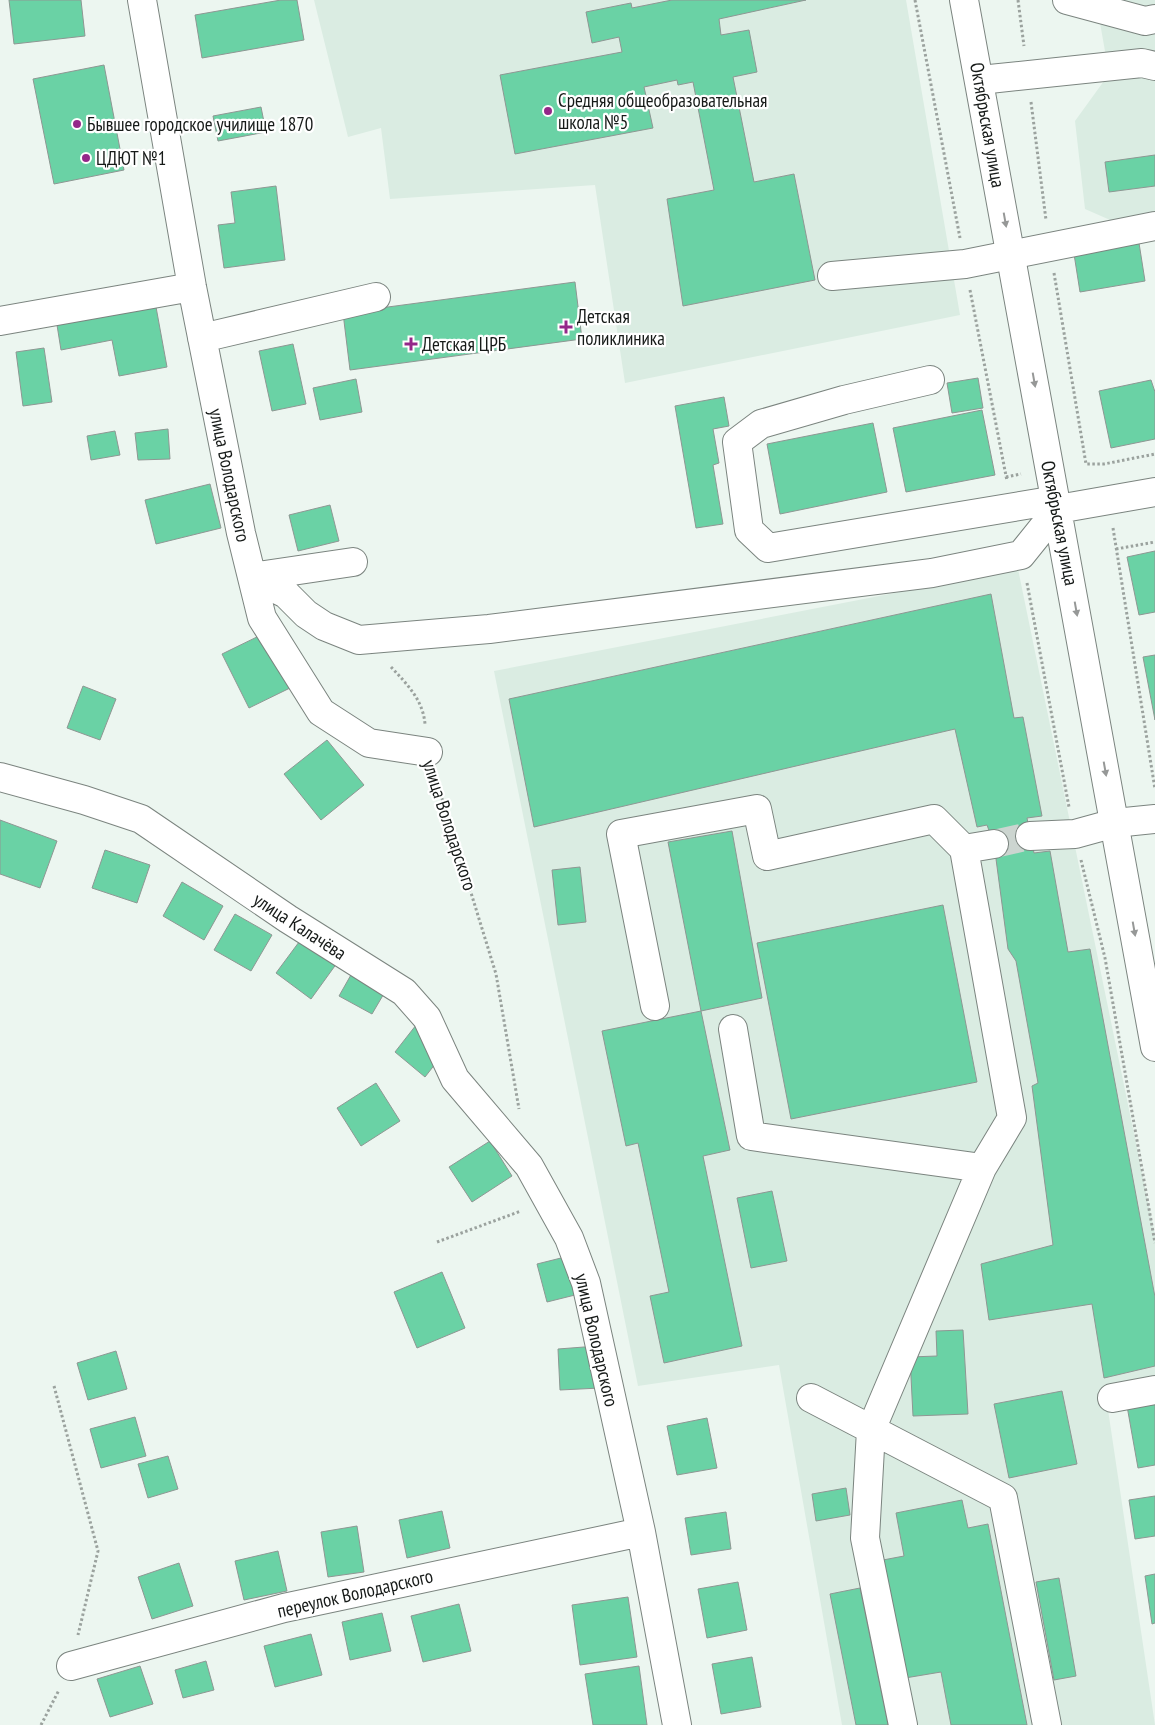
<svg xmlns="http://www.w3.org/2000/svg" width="1155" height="1725" viewBox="0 0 1155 1725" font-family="'PT Sans Narrow',sans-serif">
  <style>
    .built { fill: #daece2 }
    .building { fill: #6ad2a5; stroke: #8e9793 }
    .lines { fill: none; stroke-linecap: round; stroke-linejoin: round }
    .minor-tunnel { stroke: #ccd5d0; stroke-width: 28; stroke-dasharray: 28 14; stroke-linecap: butt }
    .minor-casing { stroke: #7b847f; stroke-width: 30 }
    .major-casing { stroke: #7b847f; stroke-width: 30 }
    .path { stroke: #9ba29e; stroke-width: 3; stroke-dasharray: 2.5 2.5; stroke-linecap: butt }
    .minor { stroke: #fff; stroke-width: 28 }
    .major { stroke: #fff; stroke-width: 28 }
    .oneway { fill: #969897 }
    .poi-dot { fill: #942789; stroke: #fff; stroke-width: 2 }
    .labels { text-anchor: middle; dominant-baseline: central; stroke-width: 4.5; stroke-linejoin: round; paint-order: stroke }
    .poi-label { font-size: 19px; fill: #161a18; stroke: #fff; text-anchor: start }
    .street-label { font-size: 19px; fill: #161a18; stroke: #fff }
  </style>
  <rect width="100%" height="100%" fill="#ecf6f0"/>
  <!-- built -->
  <path class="built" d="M314,0H906L960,315L625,383L595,185L390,199L381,128L348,137Z
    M1096,0H1155V218L1117,223L1085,209L1075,121L1109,74Z
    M1018,569L1155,1236V1386L1107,1403L1155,1725H842L779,1365L638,1386L494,671Z"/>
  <!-- building -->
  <path class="building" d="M9,0H81L85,36L14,44Z
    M281,0H297L304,40L202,58L195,15Z
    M672,0H806L719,19L721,35L749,30L757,72L733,77L754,182L794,174L815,280L683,306L667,199L714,190L693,82L678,85L677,80L644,87L653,128L515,154L500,75L622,52L619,37L592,43L586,12L631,3L632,8Z
    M104,65L124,170L54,184L33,79Z
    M261,107L266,132L218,141L213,116Z
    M1155,155V186L1109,192L1105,162Z
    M276,186L285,260L224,268L218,225L235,223L231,192Z
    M1139,243L1145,281L1080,292L1074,254Z
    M575,282L582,339L350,370L343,313Z
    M156,307L167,367L119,376L112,340L61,350L57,325Z
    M293,344L306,404L272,411L259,351Z
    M44,348L52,402L23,406L16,352Z
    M978,378L983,408L952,413L947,383Z
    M356,379L362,412L320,420L313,388Z
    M1151,380L1155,392V439L1111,448L1099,391Z
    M724,397L729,426L713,429L719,463L713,465L723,524L696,528L675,406Z
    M982,410L995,475L906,492L893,428Z
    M873,423L887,492L780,514L767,444Z
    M168,429L170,459L138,460L135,433Z
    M115,431L120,455L91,460L87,436Z
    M210,484L221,528L156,544L145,500Z
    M330,505L339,541L298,551L289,515Z
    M1155,551V612L1139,615L1127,557Z
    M991,594L1014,718L1023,717L1042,816L1027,818L1034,853L1050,851L1068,952L1090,949L1155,1297V1366L1104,1378L1092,1304L989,1320L981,1264L1053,1245L1032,1086L1038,1083L1016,961L1008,949L994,844L987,825L977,827L955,729L534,827L509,699Z
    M263,634L290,688L249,708L222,654Z
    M1155,655V720L1143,657Z
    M83,686L116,699L100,740L67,728Z
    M327,740L364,785L321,820L284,774Z
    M0,820L57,841L40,888L0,874Z
    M732,831L762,998L701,1011L668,842Z
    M105,850L150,865L137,903L92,888Z
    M580,867L586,922L558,925L552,870Z
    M182,882L223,906L204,940L163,916Z
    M943,905L977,1082L791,1119L757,943Z
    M235,914L272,935L251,971L214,950Z
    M302,938L337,963L311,999L276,973Z
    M356,966L389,985L372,1014L339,996Z
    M701,1011L730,1150L703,1156L742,1346L664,1363L650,1296L669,1292L638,1143L626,1146L602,1031Z
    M420,1020L450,1045L425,1077L395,1052Z
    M376,1083L400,1121L361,1146L337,1108Z
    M490,1141L512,1176L472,1202L449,1167Z
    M772,1191L787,1261L751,1268L737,1198Z
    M569,1256L579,1294L547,1302L537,1264Z
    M442,1272L465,1328L417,1348L394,1292Z
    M963,1330L968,1414L913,1416L910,1357L937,1356L936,1331Z
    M597,1346L600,1388L560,1390L558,1349Z
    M116,1351L127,1389L88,1400L77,1363Z
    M1062,1391L1077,1464L1009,1478L994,1404Z
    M1155,1402V1465L1138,1468L1127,1406Z
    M135,1417L146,1456L101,1468L90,1429Z
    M707,1418L717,1468L677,1475L667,1426Z
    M168,1456L178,1489L148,1498L138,1464Z
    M846,1488L850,1515L816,1521L812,1494Z
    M1155,1496V1536L1135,1539L1129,1500Z
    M962,1500L968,1528L988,1524L1027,1725H951L941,1672L905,1678L883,1560L904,1556L896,1513Z
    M442,1511L450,1548L407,1558L399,1520Z
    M726,1512L731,1549L691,1555L685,1518Z
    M357,1526L364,1572L328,1577L321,1532Z
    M278,1551L287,1591L244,1600L235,1561Z
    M179,1563L193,1606L152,1619L138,1577Z
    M1155,1574V1623L1152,1624L1145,1576Z
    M1059,1578L1076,1676L1054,1680L1036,1582Z
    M738,1582L747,1630L707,1638L698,1589Z
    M860,1588L888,1725H856L830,1594Z
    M628,1597L637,1657L580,1665L572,1605Z
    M459,1604L471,1651L423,1662L411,1616Z
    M382,1613L391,1651L350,1660L342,1622Z
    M311,1634L322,1675L275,1687L264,1646Z
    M752,1657L761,1707L721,1714L712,1664Z
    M206,1661L214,1690L183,1698L175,1670Z
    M140,1666L153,1704L110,1717L97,1679Z
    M639,1666L647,1725H593L585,1674Z"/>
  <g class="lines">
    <!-- minor-tunnel -->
    <path class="minor-tunnel" d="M994,844L1030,836"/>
    <defs>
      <path id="minor" d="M142,0L192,287L241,533L262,618L321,712L369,743L428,752
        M1067,0L1145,21L1155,19
        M980,80L1142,63L1155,66
        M832,276L965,264L1155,226
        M0,321L192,287
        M202,338L376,297
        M930,380L844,400L761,424L737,442L749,530L768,548L1056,500
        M252,577L286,594L306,614L324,626L359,640L489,629L932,573L1021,555L1058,509
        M252,577L353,562
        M0,777L84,800L141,819L288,919L404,992L427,1018L455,1079L529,1166L569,1238L586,1283L641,1532L677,1725
        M1030,836L1075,834L1115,823L1155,819
        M964,849L994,844
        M655,1006L621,834L757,809L767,856L934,819L964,849L1012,1118L982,1168L871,1430L865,1538L903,1725
        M733,1029L751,1136L982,1168
        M811,1398L1003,1498L1047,1725
        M1112,1398L1155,1390
        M71,1666L284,1608L641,1532"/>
      <path id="major" d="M964,0L1155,1047
        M1058,509L1155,492"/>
    </defs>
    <!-- minor casing -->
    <use href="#minor" class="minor-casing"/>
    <!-- major casing -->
    <use href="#major" class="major-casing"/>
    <!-- path -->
    <path class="path" d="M915,0L960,238
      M1018,0L1024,46
      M1031,102L1046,220
      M1054,273L1086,464H1104L1155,454
      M970,290L1007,481
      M1006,477L1021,474
      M1113,528L1155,789
      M1116,549L1155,542
      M1027,583L1069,807
      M391,667C407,684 423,700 425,724
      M436,779L496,974L519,1109
      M1081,860L1105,958L1155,1243
      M437,1242L521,1211
      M54,1386L98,1551L78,1635
      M41,1725L59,1690"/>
    <!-- minor -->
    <use href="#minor" class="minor"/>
    <!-- major -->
    <use href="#major" class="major"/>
  </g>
  <!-- one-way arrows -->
  <defs><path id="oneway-solid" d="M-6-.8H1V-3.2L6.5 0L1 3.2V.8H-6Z" transform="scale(1.25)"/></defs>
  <g class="oneway">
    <use href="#oneway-solid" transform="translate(1005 220) rotate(80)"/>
    <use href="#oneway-solid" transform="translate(1034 380) rotate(80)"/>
    <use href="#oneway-solid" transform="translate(1076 609) rotate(80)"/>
    <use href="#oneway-solid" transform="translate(1105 769) rotate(80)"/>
    <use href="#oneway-solid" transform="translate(1134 929) rotate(80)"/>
  </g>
  <!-- markers -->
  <g class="poi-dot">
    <circle cx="548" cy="111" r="5"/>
    <circle cx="77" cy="124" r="5"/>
    <circle cx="86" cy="158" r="5"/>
    <path d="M563.5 319.5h5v5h5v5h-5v5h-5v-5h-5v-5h5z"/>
    <path d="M408.5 336.5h5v5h5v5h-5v5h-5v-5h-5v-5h5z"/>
  </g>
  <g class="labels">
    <!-- poi labels -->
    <g class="poi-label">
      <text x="558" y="100">Средняя общеобразовательная<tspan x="558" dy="22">школа №5</tspan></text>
      <text x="87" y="124">Бывшее городское училище 1870</text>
      <text x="96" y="158">ЦДЮТ №1</text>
      <text x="577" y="316">Детская<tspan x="577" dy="22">поликлиника</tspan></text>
      <text x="422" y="344">Детская ЦРБ</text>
    </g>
    <!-- street labels -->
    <g class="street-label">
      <text transform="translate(988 125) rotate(80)">Октябрьская улица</text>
      <text transform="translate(230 475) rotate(78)">улица Володарского</text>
      <text transform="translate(1060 523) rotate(79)">Октябрьская улица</text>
      <text transform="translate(450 825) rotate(72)">улица Володарского</text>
      <text transform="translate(300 926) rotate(33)">улица Калачёва</text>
      <text transform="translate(597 1340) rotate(77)">улица Володарского</text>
      <text transform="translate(355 1593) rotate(-13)">переулок Володарского</text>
    </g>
  </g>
</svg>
